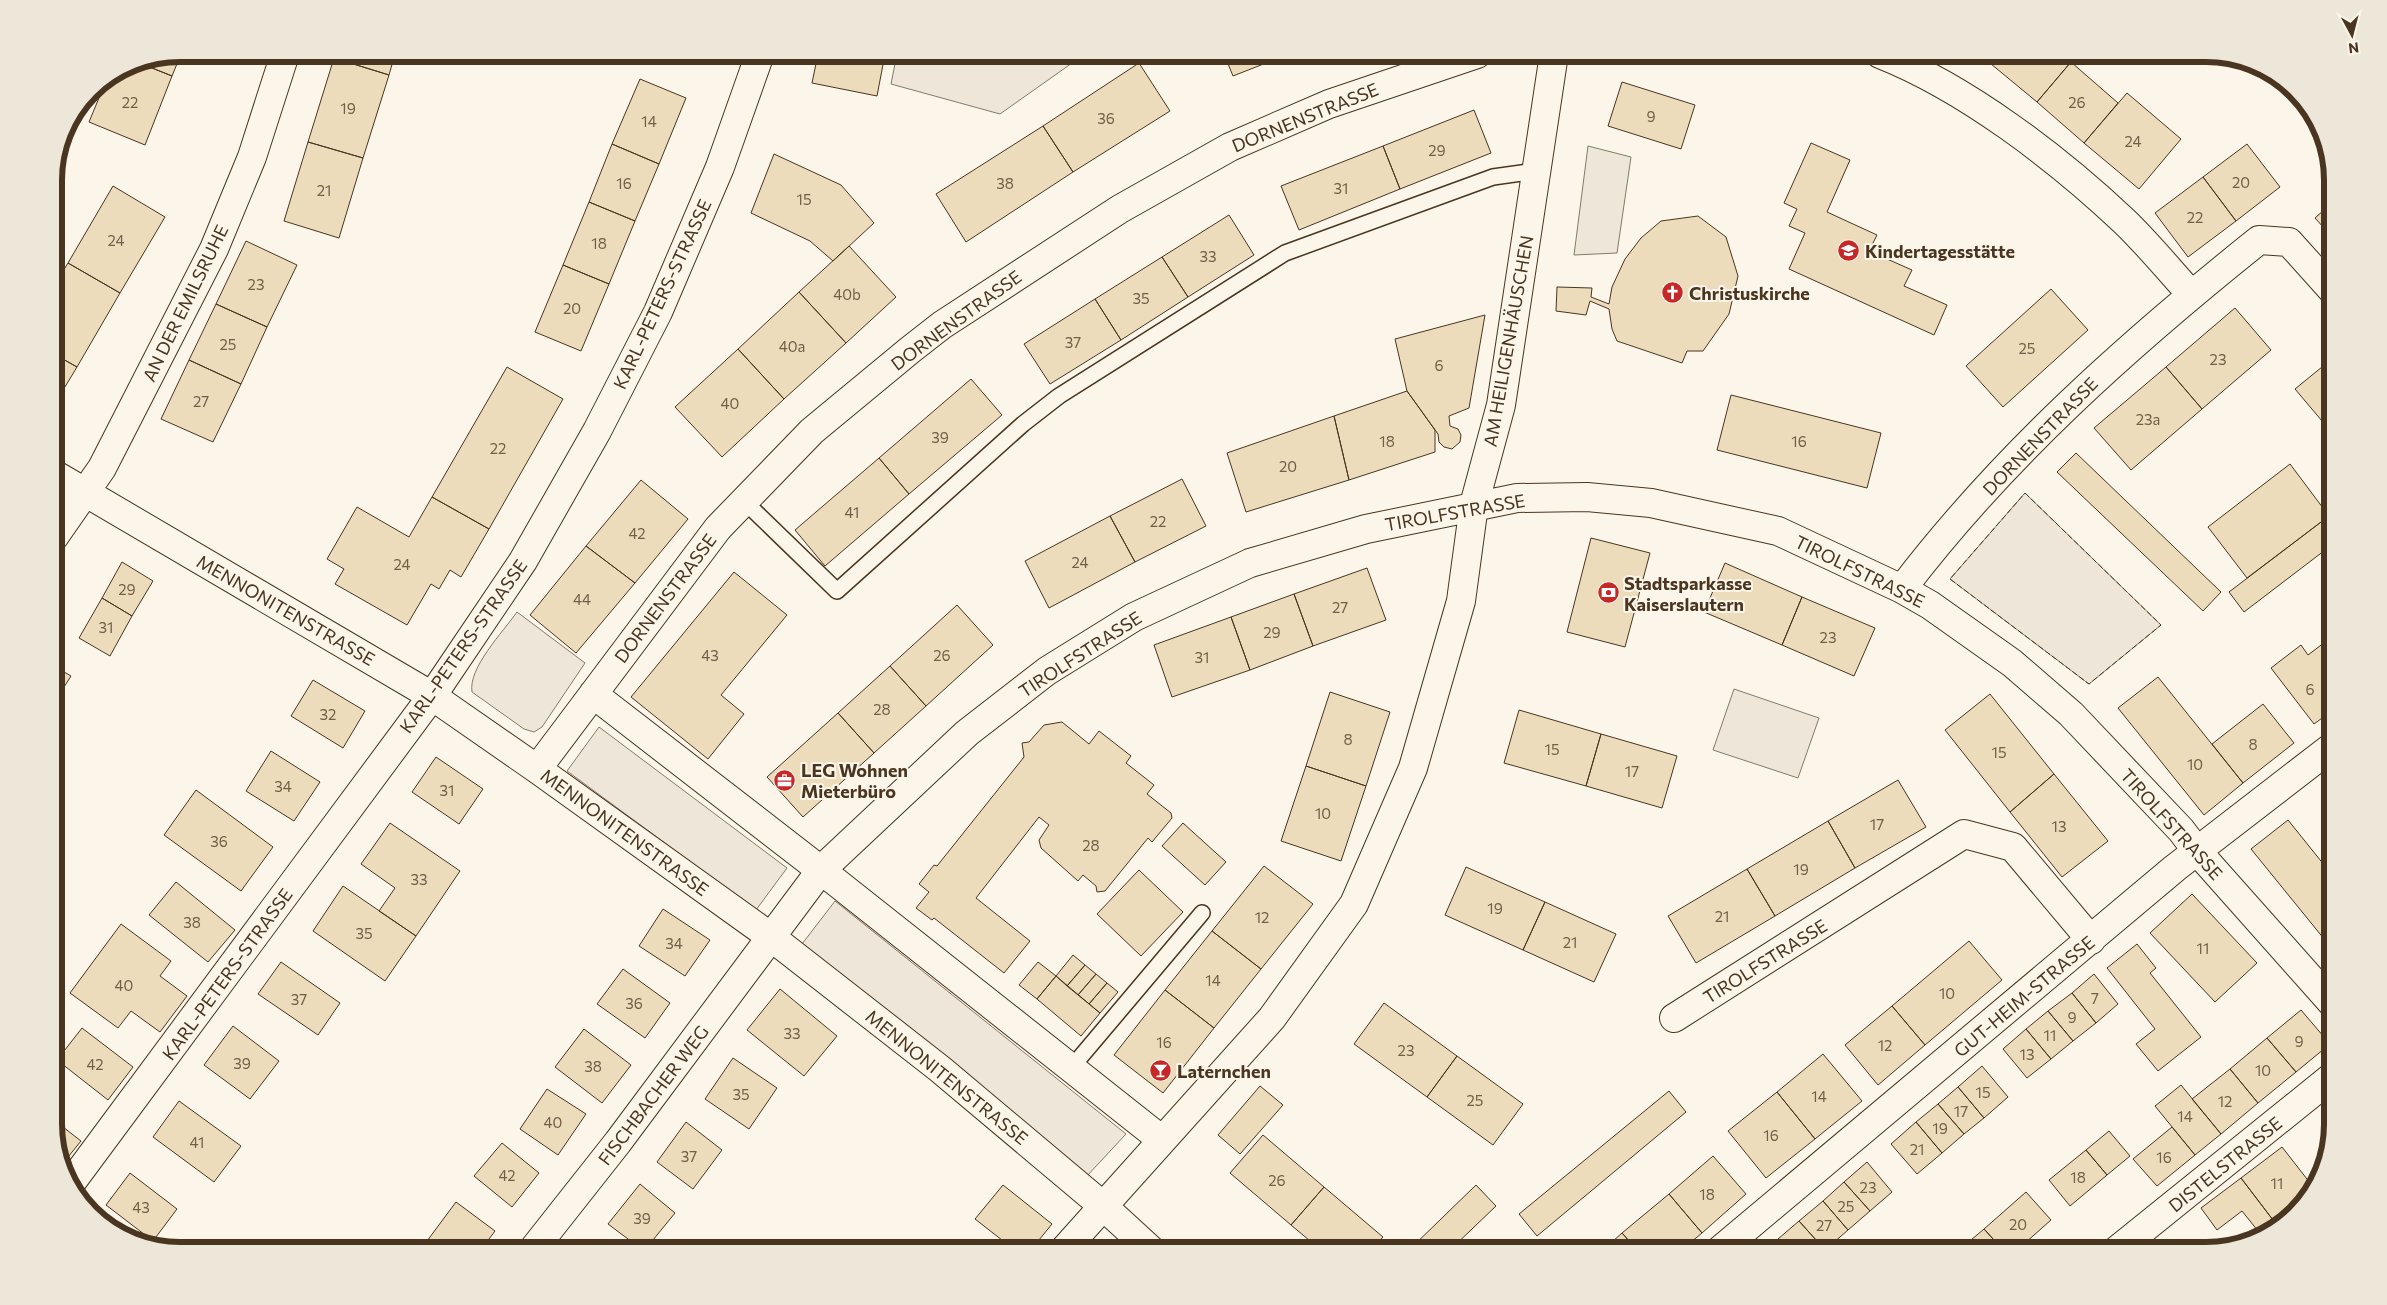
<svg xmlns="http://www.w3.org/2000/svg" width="2387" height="1305" viewBox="0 0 2387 1305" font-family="Commissioner,sans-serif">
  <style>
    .green { fill: #ede6d9; stroke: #887966 }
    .parking { fill: #ede7d9; stroke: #887966 }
    .building { fill: #ecdcbc; stroke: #4a3520 }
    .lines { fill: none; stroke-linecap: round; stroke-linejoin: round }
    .lane-casing { stroke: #4a3520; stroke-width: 18 }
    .street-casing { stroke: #4a3520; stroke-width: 30 }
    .lane { stroke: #fbf6e9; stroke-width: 15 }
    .street { stroke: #fbf6e9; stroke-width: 28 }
    .fence { stroke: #4a3520; stroke-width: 1; stroke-dasharray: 6 2.5; stroke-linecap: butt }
    .labels { text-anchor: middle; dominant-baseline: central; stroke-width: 4; stroke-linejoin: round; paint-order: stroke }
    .number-label { font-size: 15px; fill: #725f47 }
    .street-label { font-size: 18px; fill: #4a3520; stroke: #fbf6e9 }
    .poi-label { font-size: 18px; font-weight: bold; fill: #4a3520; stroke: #fbf6e9; text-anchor: start }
    .rim { fill: none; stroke: #4a3520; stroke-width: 6 }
  </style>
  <rect width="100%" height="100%" fill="#fbf6e9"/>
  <!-- green -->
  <path class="green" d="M897,54H1082V56L1000,114L891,84Z
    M2025,493L2161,625L2089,684L1950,579Z
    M517,612L585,663L542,727L534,732L524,729L472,692C468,668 503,632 517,612Z
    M1734,689L1819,718L1798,778L1713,750Z
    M599,727L787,868L756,910L567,771Z
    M835,901L1126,1134L1086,1177L802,944Z"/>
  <!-- parking -->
  <path class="parking" d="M1588,146L1631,157L1617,253L1574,255Z"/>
  <!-- building -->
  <path class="building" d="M181,54L172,76L137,62L180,54Z
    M335,54H395L389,75L334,58Z
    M818,54H885L877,96L812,83Z
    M1224,54H1289L1233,76Z
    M1979,54H2074L2076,56L2037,102Z
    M334,58L389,75L363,158L308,142Z
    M137,62L172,76L145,145L89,122L106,81Z
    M2071,62L2118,103L2084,143L2037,102Z
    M1139,63L1170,111L1073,172L1043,126Z
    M640,79L686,98L659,164L612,144Z
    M1622,82L1695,105L1681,149L1608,126Z
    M2127,93L2181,139L2139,189L2084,143Z
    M1474,110L1491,153L1400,189L1383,146Z
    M1043,126L1073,172L966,242L936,194Z
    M308,142L363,158L339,238L284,221Z
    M1811,143L1850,160L1827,212L1877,235L1869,251L1912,270L1904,286L1947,305L1934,335L1789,269L1805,233L1789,226L1797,209L1784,203Z
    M612,144L659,164L635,221L589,202Z
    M2247,144L2280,187L2236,221L2203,177Z
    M1383,146L1400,189L1299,230L1281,186Z
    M774,154L841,185L874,223L833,261L810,241L751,213Z
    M2203,177L2236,221L2188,257L2155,213Z
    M113,186L165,217L120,293L68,263Z
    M589,202L635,221L609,284L563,265Z
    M2333,202V238L2315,218Z
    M1229,215L1254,255L1188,297L1162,257Z
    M1698,216L1726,237L1738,276L1729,314L1703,351H1687L1682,363L1617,341L1612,329L1609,309L1590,301L1586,315L1556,311L1557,287L1592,288L1591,297L1609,304L1612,287L1625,259L1641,238L1661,221Z
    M246,241L297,265L267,327L216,304Z
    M849,246L896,297L846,343L799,292Z
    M1162,257L1188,297L1121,340L1095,299Z
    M68,263L120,293L77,367L54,354V286Z
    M563,265L609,284L581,351L535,332Z
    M2051,289L2088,330L2003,407L1966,366Z
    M799,292L846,343L784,399L738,349Z
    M1095,299L1121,340L1050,384L1024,344Z
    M216,304L267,327L241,384L189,360Z
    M2235,308L2271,350L2202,409L2166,367Z
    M1485,315L1469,408L1449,416L1450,426L1458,429L1461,435L1460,442L1452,449L1444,447L1439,442L1438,434L1407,391L1395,339Z
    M738,349L784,399L722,457L675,407Z
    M54,354L77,367L54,405Z
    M2333,358V434L2295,389Z
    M189,360L241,384L213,442L161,419Z
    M507,367L563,399L489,529L432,497Z
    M2166,367L2202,409L2131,470L2094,428Z
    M971,379L1002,415L909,494L879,458Z
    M1407,391L1435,430V452L1349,480L1334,416Z
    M1731,395L1881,433L1867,488L1717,450Z
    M1334,416L1349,480L1246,512L1227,453Z
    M2076,453L2221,592L2203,611L2057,472Z
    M879,458L909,494L825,566L795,530Z
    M2290,464L2329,516L2247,578L2208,527Z
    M1182,479L1206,526L1135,562L1110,516Z
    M641,480L688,519L635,583L586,546Z
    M432,497L489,529L461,577L450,570L439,589L431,584L407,625L335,584L344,569L327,559L357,507L409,537Z
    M2333,513V544L2244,612L2229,592Z
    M1110,516L1135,562L1049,608L1025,561Z
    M1591,538L1650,553L1625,647L1567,632Z
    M586,546L635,583L576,653L530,615Z
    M122,562L153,581L132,616L102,598Z
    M1725,563L1802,597L1782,645L1704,612Z
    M1367,568L1386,620L1313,646L1294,594Z
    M734,572L787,615L721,695L744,714L708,759L631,697Z
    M1294,594L1313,646L1250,670L1231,617Z
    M1802,597L1875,628L1854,676L1782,645Z
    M102,598L132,616L110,656L79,638Z
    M957,605L993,645L926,706L890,666Z
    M1231,617L1250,670L1172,697L1154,645Z
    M2333,636V710L2314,724L2271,668L2301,645L2308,655Z
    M54,666L71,676L54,703Z
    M890,666L926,706L874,753L838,713Z
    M2158,677L2243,783L2204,815L2118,708Z
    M313,680L365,711L343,748L291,716Z
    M1330,692L1390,712L1366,786L1306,766Z
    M1990,694L2054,774L2010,812L1945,730Z
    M2263,704L2294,743L2243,783L2212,744Z
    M1519,710L1601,734L1586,786L1504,763Z
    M838,713L874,753L803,817L767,777Z
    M1062,722L1089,744L1099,731L1131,756L1126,763L1154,785L1147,794L1171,813L1172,818L1152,842L1148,838L1105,891L1097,892L1096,886L1083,875L1078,881L1041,848L1039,840L1049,825L1039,817L976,898L1030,941L1004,973L934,918L932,920L916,908L929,892L919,884L934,865L937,866L1024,757L1022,743L1029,742L1044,725Z
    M1601,734L1677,756L1662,808L1586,786Z
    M271,751L320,782L294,821L246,791Z
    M436,757L483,789L459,824L412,792Z
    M1306,766L1366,786L1341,861L1281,841Z
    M2054,774L2108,841L2062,877L2010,812Z
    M1898,780L1926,827L1855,868L1828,821Z
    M196,790L273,847L241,891L164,835Z
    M2288,820L2333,876V942L2329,945L2251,849Z
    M1828,821L1855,868L1775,916L1747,869Z
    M390,823L460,871L416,936L379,911L395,888L361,864Z
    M1183,823L1226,862L1205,885L1162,846Z
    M1264,866L1313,904L1261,969L1212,931Z
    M1466,867L1545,902L1523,950L1445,915Z
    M1747,869L1775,916L1696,963L1668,916Z
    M1139,870L1183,912L1141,956L1097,914Z
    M176,882L235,930L208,962L149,915Z
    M343,886L416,936L385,981L313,931Z
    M2192,894L2257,963L2215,1002L2150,933Z
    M1545,902L1616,934L1594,982L1523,950Z
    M663,909L710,940L685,976L639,946Z
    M121,924L171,961L160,976L187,996L160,1032L131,1011L118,1028L70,993Z
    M1212,931L1261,969L1214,1028L1165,990Z
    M1969,941L2002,980L1925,1045L1892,1006Z
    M2137,944L2156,968L2150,973L2201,1037L2158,1071L2136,1044L2155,1029L2107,968Z
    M1073,955L1085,965L1067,986L1056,976Z
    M281,962L340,1003L318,1035L258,994Z
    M1038,962L1056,976L1037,999L1019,985Z
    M1085,965L1096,974L1078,995L1067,986Z
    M623,969L670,1003L645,1038L597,1004Z
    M1096,974L1107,983L1089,1004L1078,995Z
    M2094,974L2118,1004L2096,1023L2072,993Z
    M1056,976L1100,1013L1081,1036L1037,999Z
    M1107,983L1118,992L1100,1013L1089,1004Z
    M780,989L837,1036L804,1076L747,1030Z
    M1165,990L1214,1028L1163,1093L1114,1055Z
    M2072,993L2096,1023L2073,1041L2048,1011Z
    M1384,1003L1457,1056L1427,1097L1354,1044Z
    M1892,1006L1925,1045L1878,1085L1845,1045Z
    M2301,1010L2330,1044L2296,1072L2267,1038Z
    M2048,1011L2073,1041L2051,1059L2026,1029Z
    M233,1026L279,1061L250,1099L204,1065Z
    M82,1028L133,1067L108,1100L57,1060Z
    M584,1029L631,1065L602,1103L555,1067Z
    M2026,1029L2051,1059L2027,1078L2003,1049Z
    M2267,1038L2296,1072L2258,1103L2230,1069Z
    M1823,1054L1862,1101L1815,1139L1777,1092Z
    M1457,1056L1523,1104L1493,1145L1427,1097Z
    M733,1058L777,1088L749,1129L705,1099Z
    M1982,1066L2008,1097L1984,1118L1958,1087Z
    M2230,1069L2258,1103L2221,1134L2192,1099Z
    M2181,1085L2221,1134L2195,1155L2155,1106Z
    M1260,1086L1283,1105L1240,1154L1218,1135Z
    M1958,1087L1984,1118L1964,1134L1938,1104Z
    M547,1089L586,1114L558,1155L520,1129Z
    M1669,1091L1686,1112L1537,1236L1519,1214Z
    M1777,1092L1815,1139L1766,1178L1728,1131Z
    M179,1101L241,1146L214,1182L153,1137Z
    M1938,1104L1964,1134L1942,1153L1916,1122Z
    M54,1120L81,1141L64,1162L54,1133Z
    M686,1122L722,1150L693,1189L657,1162Z
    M1916,1122L1942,1153L1917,1174L1891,1144Z
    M2172,1127L2195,1155L2157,1186L2133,1159Z
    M2109,1131L2130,1156L2107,1175L2086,1150Z
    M1263,1135L1324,1187L1291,1225L1230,1173Z
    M502,1143L539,1173L512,1207L474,1176Z
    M2282,1147L2314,1188L2273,1220L2241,1178Z
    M2086,1150L2107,1175L2070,1206L2049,1180Z
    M1713,1156L1746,1194L1702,1233L1669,1194Z
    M1867,1162L1892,1192L1870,1211L1844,1182Z
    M130,1173L177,1209L153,1241L106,1205Z
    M2241,1178L2273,1220L2258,1231L2242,1211L2217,1230L2201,1208Z
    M1844,1182L1870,1211L1848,1230L1823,1201Z
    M640,1184L675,1213L644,1251L608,1224Z
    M1003,1185L1052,1224L1030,1251H1016L975,1219Z
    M1476,1185L1496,1206L1449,1251H1408Z
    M1324,1187L1383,1237L1370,1251H1322L1291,1225Z
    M2026,1192L2051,1220L2016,1251H2004L1984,1229Z
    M1669,1194L1702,1233L1680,1251H1638L1622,1233Z
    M1823,1201L1848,1230L1825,1250L1799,1221Z
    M456,1202L495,1231L480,1251H441L427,1241Z
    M1799,1221L1825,1250L1824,1251H1789L1778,1239Z
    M1984,1229L2004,1251H1958Z
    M1622,1233L1638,1251H1602Z
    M593,1243L603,1251H587Z"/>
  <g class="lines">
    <defs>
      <path id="lane" d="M743,500L837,591L1023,424L1059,396L1285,253L1493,177L1536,171
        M1072,1067L1202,913"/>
      <path id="street" d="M1880,54C1966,88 2057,158 2124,221C2148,244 2169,270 2191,294
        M54,474L432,696L537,769L771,937L940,1069L1103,1206L1152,1251
        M54,537L102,468L214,249L252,157L285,54
        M1902,589C2003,456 2129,344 2259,240L2289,242L2333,291
        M593,694L836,882L1162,1140
        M537,769L718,528L812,431L910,350L942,325L1120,209L1230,147L1329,104L1477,54
        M1674,1018L1964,834L2013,847L2091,940
        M71,1183L432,696L523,561L597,431L658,312L720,167L760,54
        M532,1251L618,1142L821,870L967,733L1047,671L1134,617L1250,563L1366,529L1517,498L1587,497L1651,503L1778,531L1902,589L1930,605L2012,663L2071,714L2181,830L2197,851L2333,1004
        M1063,1251L1272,1018L1354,904L1413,768L1461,601L1474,505L1501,405L1554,54
        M1719,1251L2175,868L2333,746
        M2116,1251L2333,1076"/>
    </defs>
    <!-- lane casing -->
    <use href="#lane" class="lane-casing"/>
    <!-- street casing -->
    <use href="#street" class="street-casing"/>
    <!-- lane -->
    <use href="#lane" class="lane"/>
    <!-- street -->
    <use href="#street" class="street"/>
    <!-- fence -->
    <path class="fence" d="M2025,493L2161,625L2089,684L1950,579Z"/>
  </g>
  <!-- icons -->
  <defs>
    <symbol id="school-disc" viewBox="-11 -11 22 22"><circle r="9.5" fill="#c62828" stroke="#fbf6e9"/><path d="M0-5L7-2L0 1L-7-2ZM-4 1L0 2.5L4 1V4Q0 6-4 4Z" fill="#fff"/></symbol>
    <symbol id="church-disc" viewBox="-11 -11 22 22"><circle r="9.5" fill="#c62828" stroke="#fbf6e9"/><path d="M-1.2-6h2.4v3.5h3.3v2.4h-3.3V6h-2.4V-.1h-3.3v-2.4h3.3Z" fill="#fff"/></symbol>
    <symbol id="bank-disc" viewBox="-11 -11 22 22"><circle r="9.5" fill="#c62828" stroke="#fbf6e9"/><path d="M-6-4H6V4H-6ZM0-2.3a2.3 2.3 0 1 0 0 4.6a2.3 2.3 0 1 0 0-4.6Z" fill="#fff"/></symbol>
    <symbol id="office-disc" viewBox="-11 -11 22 22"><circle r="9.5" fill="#c62828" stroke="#fbf6e9"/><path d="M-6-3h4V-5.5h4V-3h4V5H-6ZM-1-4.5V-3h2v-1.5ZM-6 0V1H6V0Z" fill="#fff"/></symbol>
    <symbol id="bar-disc" viewBox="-11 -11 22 22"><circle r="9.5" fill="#c62828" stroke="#fbf6e9"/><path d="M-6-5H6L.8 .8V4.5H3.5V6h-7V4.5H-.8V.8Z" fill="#fff"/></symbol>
  </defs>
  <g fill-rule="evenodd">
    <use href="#school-disc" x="1836" y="238" width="25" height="25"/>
    <use href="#church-disc" x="1660" y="280" width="25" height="25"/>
    <use href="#bank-disc" x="1596" y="580" width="25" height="25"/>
    <use href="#office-disc" x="772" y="768" width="25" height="25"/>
    <use href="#bar-disc" x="1148" y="1058" width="25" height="25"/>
  </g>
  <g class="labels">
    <!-- number labels -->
    <g class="number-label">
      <text x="130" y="102">22</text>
      <text x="2077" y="102">26</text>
      <text x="348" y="108">19</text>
      <text x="1651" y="116">9</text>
      <text x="1106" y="118">36</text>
      <text x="649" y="121">14</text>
      <text x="2133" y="141">24</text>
      <text x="1437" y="150">29</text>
      <text x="2241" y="182">20</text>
      <text x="624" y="183">16</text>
      <text x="1005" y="183">38</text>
      <text x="1341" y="188">31</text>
      <text x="324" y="190">21</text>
      <text x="804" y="199">15</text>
      <text x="2195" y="217">22</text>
      <text x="116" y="240">24</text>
      <text x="599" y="243">18</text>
      <text x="1208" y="256">33</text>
      <text x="256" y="284">23</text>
      <text x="847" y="294">40b</text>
      <text x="1141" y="298">35</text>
      <text x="572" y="308">20</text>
      <text x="1073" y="342">37</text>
      <text x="228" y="344">25</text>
      <text x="792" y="346">40a</text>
      <text x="2027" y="348">25</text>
      <text x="2218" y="359">23</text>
      <text x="1439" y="365">6</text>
      <text x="201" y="401">27</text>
      <text x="730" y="403">40</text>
      <text x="2148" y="419">23a</text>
      <text x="940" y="437">39</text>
      <text x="1387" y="441">18</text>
      <text x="1799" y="441">16</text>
      <text x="498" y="448">22</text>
      <text x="1288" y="466">20</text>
      <text x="852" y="512">41</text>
      <text x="1158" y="521">22</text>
      <text x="637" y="533">42</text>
      <text x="1080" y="562">24</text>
      <text x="402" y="564">24</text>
      <text x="127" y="589">29</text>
      <text x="582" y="599">44</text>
      <text x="1340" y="607">27</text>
      <text x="106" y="627">31</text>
      <text x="1272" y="632">29</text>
      <text x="1828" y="637">23</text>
      <text x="710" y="655">43</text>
      <text x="942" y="655">26</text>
      <text x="1202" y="657">31</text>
      <text x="2310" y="689">6</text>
      <text x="882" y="709">28</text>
      <text x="328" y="714">32</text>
      <text x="1348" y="739">8</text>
      <text x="2253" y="744">8</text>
      <text x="1552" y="749">15</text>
      <text x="1999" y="752">15</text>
      <text x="2195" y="764">10</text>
      <text x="1632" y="771">17</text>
      <text x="283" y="786">34</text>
      <text x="447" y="790">31</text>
      <text x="1323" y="813">10</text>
      <text x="1877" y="824">17</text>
      <text x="2059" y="826">13</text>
      <text x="219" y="841">36</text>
      <text x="1091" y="845">28</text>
      <text x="1801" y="869">19</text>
      <text x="419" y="879">33</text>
      <text x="1495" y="908">19</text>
      <text x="1722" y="916">21</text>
      <text x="1262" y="917">12</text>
      <text x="192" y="922">38</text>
      <text x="364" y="933">35</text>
      <text x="1570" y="942">21</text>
      <text x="674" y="943">34</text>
      <text x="2203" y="948">11</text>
      <text x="1213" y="980">14</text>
      <text x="124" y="985">40</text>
      <text x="1947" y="993">10</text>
      <text x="2095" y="998">7</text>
      <text x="299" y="999">37</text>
      <text x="634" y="1003">36</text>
      <text x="2072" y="1017">9</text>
      <text x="792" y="1033">33</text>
      <text x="2050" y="1035">11</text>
      <text x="2299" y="1041">9</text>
      <text x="1164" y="1042">16</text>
      <text x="1885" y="1045">12</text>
      <text x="1406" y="1050">23</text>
      <text x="2027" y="1054">13</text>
      <text x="242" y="1063">39</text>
      <text x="95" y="1064">42</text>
      <text x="593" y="1066">38</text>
      <text x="2263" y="1070">10</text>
      <text x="1983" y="1092">15</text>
      <text x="741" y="1094">35</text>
      <text x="1819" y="1096">14</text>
      <text x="1475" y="1100">25</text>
      <text x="2225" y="1101">12</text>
      <text x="1961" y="1111">17</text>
      <text x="2185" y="1116">14</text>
      <text x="553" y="1122">40</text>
      <text x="1940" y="1128">19</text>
      <text x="1771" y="1135">16</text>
      <text x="197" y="1142">41</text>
      <text x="1917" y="1149">21</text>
      <text x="689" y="1156">37</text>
      <text x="2164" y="1157">16</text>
      <text x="507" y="1175">42</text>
      <text x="2078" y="1177">18</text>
      <text x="1277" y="1180">26</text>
      <text x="2277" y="1183">11</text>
      <text x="1868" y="1187">23</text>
      <text x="1707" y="1194">18</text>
      <text x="1846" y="1206">25</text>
      <text x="141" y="1207">43</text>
      <text x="642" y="1218">39</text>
      <text x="2018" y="1224">20</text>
      <text x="1824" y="1225">27</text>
    </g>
    <!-- street labels -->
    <g class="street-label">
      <text transform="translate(1305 117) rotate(-22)">DORNENSTRASSE</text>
      <text transform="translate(662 294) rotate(-65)">KARL-PETERS-STRASSE</text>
      <text transform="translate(185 303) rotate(-64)">AN DER EMILSRUHE</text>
      <text transform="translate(956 320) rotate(-36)">DORNENSTRASSE</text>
      <text transform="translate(1508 341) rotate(-80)">AM HEILIGENHÄUSCHEN</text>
      <text transform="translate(2040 436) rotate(-46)">DORNENSTRASSE</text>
      <text transform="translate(1455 512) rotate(-10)">TIROLFSTRASSE</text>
      <text transform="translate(1860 571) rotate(26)">TIROLFSTRASSE</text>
      <text transform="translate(665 598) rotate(-53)">DORNENSTRASSE</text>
      <text transform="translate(286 610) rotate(30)">MENNONITENSTRASSE</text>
      <text transform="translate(463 646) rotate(-55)">KARL-PETERS-STRASSE</text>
      <text transform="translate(1080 654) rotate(-33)">TIROLFSTRASSE</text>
      <text transform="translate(2172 824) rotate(48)">TIROLFSTRASSE</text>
      <text transform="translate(625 832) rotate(36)">MENNONITENSTRASSE</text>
      <text transform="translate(1765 961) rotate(-32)">TIROLFSTRASSE</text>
      <text transform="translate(227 974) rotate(-54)">KARL-PETERS-STRASSE</text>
      <text transform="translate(2024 996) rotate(-40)">GUT-HEIM-STRASSE</text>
      <text transform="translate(947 1077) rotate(39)">MENNONITENSTRASSE</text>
      <text transform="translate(653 1095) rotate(-53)">FISCHBACHER WEG</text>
      <text transform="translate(2225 1164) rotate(-39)">DISTELSTRASSE</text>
    </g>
    <!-- poi labels -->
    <g class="poi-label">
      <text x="1865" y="251">Kindertagesstätte</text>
      <text x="1689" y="293">Christuskirche</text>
      <text x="1624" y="583">Stadtsparkasse<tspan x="1624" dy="21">Kaiserslautern</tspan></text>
      <text x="801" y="770">LEG Wohnen<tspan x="801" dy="21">Mieterbüro</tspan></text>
      <text x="1177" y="1071">Laternchen</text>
    </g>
  </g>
  <!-- crop -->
  <path d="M0 0H2387V1305H0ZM180 62H2206A118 118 0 0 1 2324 180V1124A118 118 0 0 1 2206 1242H180A118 118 0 0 1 62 1124V180A118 118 0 0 1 180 62Z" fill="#ede7d9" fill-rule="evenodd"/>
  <path class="rim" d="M180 62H2206A118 118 0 0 1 2324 180V1124A118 118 0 0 1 2206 1242H180A118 118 0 0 1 62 1124V180A118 118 0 0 1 180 62Z"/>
  <!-- north arrow -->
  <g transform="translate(2352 35) rotate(173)" stroke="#fbf6e9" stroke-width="4" paint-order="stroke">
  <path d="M0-4L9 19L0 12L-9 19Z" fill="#4a3520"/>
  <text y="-8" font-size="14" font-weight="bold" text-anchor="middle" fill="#4a3520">N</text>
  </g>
</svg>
